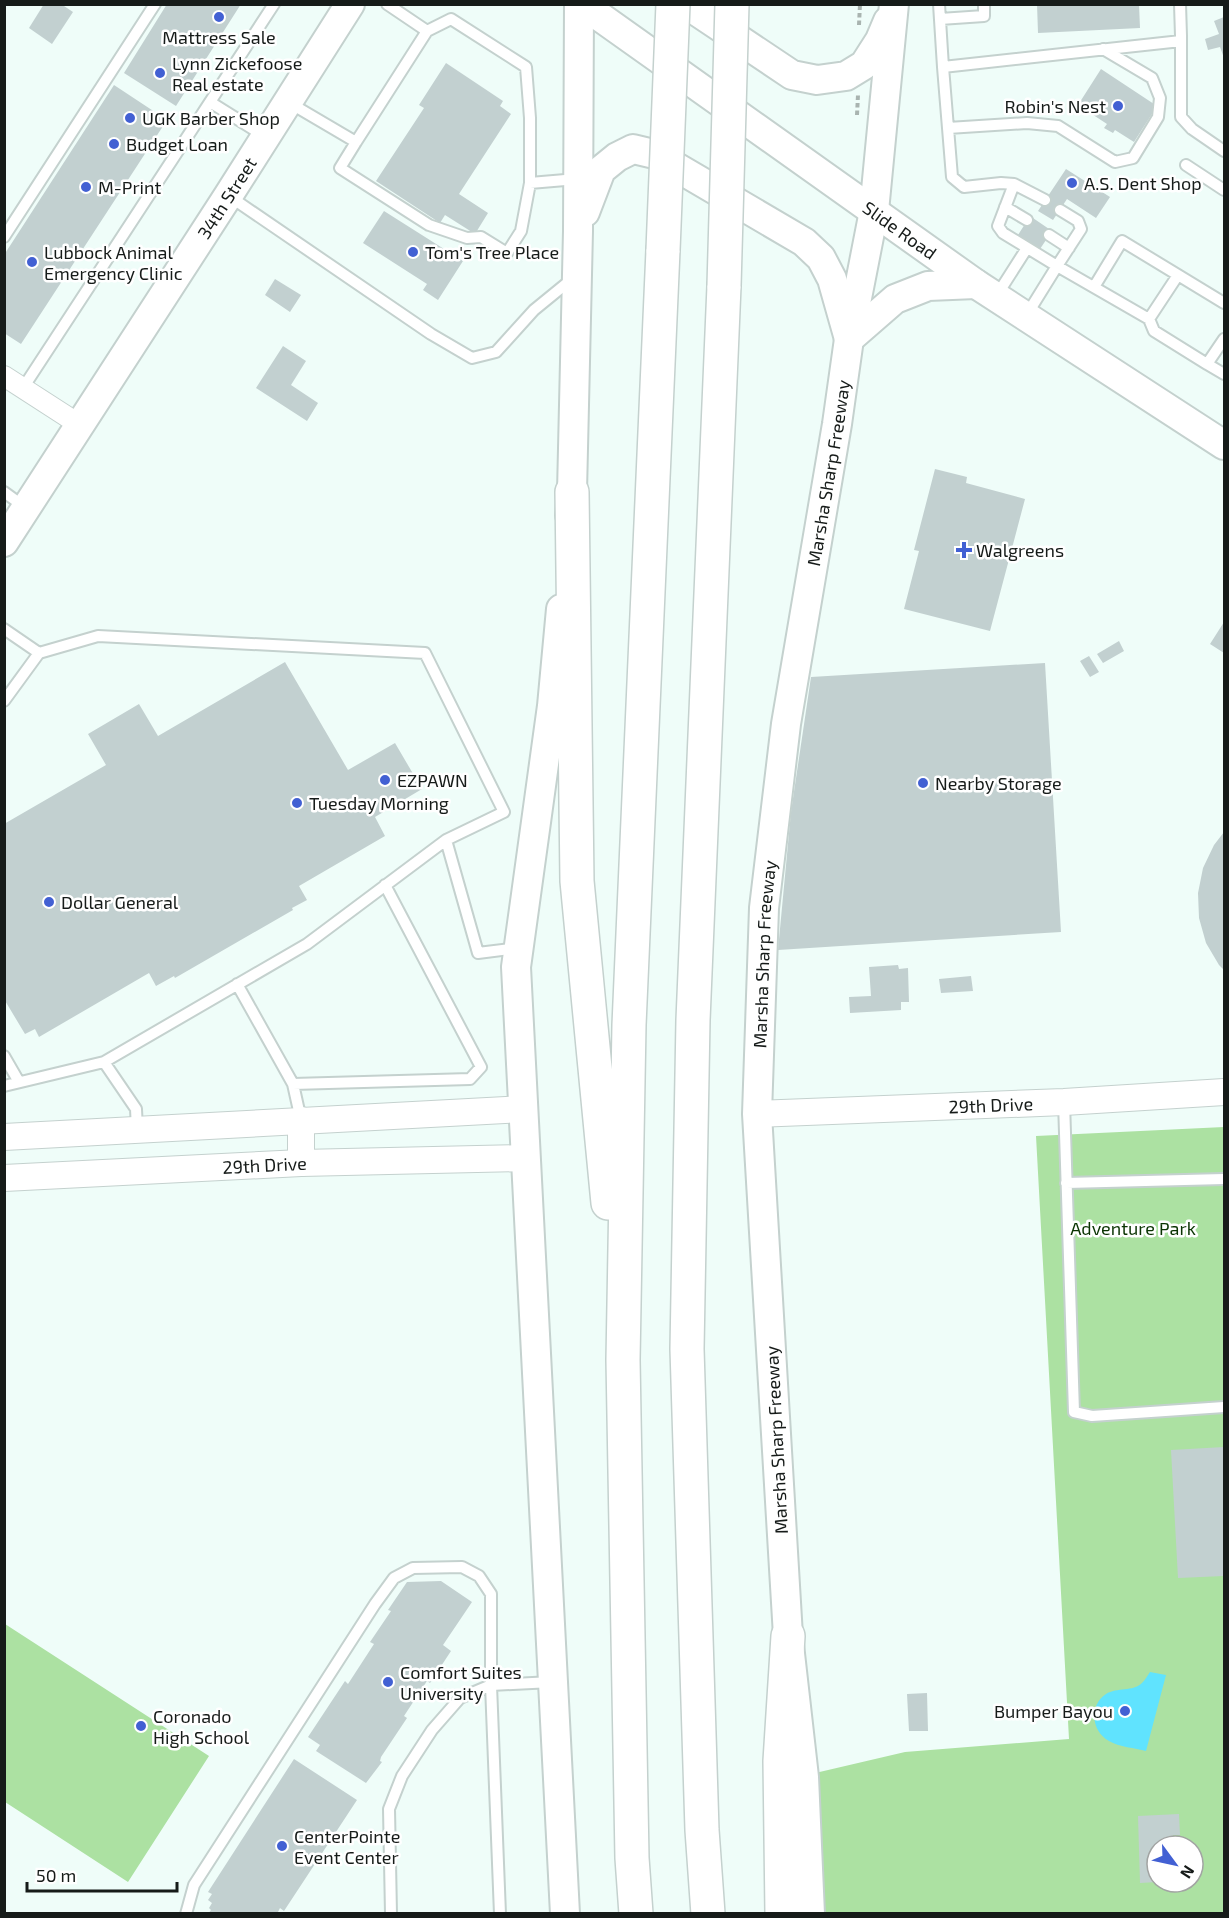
<svg xmlns="http://www.w3.org/2000/svg" width="1229" height="1918" viewBox="0 0 1229 1918" font-family="'Exo 2',sans-serif">
  <style>
    .green { fill: #ace1a2; fill-rule: evenodd }
    .water { fill: #60e3fe }
    .building { fill: #c2d0d0 }
    .lines { fill: none; stroke-linecap: round; stroke-linejoin: round }
    .service-casing { stroke: #c4d1ce; stroke-width: 14 }
    .minor-casing { stroke: #c4d1ce; stroke-width: 22 }
    .tertiary-casing { stroke: #c4d1ce; stroke-width: 28 }
    .secondary-casing { stroke: #c4d1ce; stroke-width: 32 }
    .motorway-casing { stroke: #c4d1ce; stroke-width: 36 }
    .path { stroke: #a9b4b0; stroke-width: 4; stroke-dasharray: 4.5 3; stroke-linecap: butt }
    .service { stroke: #fff; stroke-width: 10 }
    .minor { stroke: #fff; stroke-width: 20 }
    .tertiary { stroke: #fff; stroke-width: 26 }
    .secondary { stroke: #fff; stroke-width: 28 }
    .motorway { stroke: #fff; stroke-width: 33 }
    .motorway-bridge-casing { stroke: #c4d1ce; stroke-width: 36; stroke-linecap: butt }
    .motorway-bridge { stroke: #fff; stroke-width: 33 }
    .poi-dot { fill: #4260d3; stroke: #fff; stroke-width: 2 }
    .labels { text-anchor: middle; dominant-baseline: central; stroke-width: 5; stroke-linejoin: round; paint-order: stroke }
    .poi-label { font-size: 18px; fill: #161b19; stroke: #fff; text-anchor: start }
    .street-label { font-size: 18px; fill: #161b19; stroke: #fff }
    .park-label { font-size: 18px; fill: #0a3402; stroke: #fff }
  </style>
  <rect width="100%" height="100%" fill="#effdf9"/>
  <!-- green -->
  <path class="green" d="M1224,1127V1913H818L811,1774L905,1752L1069,1739L1036,1136ZM1157,1846H1193V1882H1157Z
    M5,1624L209,1756L128,1882L5,1802Z"/>
  <!-- water -->
  <path class="water" d="M1150,1672L1166,1675L1146,1751C1135,1748 1119,1747 1109,1741C1091,1731 1089,1705 1106,1694C1117,1687 1133,1692 1142,1683C1145,1680 1148,1675 1150,1672Z"/>
  <!-- building -->
  <path class="building" d="M44,4H61L73,12L52,44L29,28Z
    M167,4H241L176,106L124,73Z
    M1037,4H1139L1140,28L1038,33Z
    M1224,17V58L1220,47L1208,50L1205,39L1219,34L1214,21Z
    M446,63L503,101L500,106L511,114L459,194L488,213L475,234L445,215L440,223L376,181L424,108L419,105Z
    M1101,69L1157,106L1134,142L1115,130L1113,133L1104,128L1107,124L1078,105Z
    M114,85L167,120L21,344L4,333V255Z
    M1066,169L1110,197L1096,218L1067,199L1053,220L1038,211Z
    M384,211L463,261L438,300L423,290L427,284L363,243Z
    M1030,216L1052,231L1040,249L1018,235Z
    M275,279L301,295L290,312L265,295Z
    M283,346L306,361L291,385L318,403L307,421L256,388Z
    M935,469L967,477L966,483L1025,499L990,631L904,609L919,551L914,550Z
    M1224,622V653L1210,644Z
    M1119,641L1124,651L1103,663L1097,654Z
    M1089,656L1099,672L1090,677L1080,661Z
    M285,662L348,770L395,743L422,789L375,817L385,836L299,886L307,900L292,908L293,910L175,978L174,976L156,986L149,973L39,1037L35,1029L25,1034L4,999V824L106,765L88,734L139,704L158,736Z
    M1045,663L1061,932L778,950L791,812L811,677Z
    M1224,832V970L1219,965L1206,943L1199,918L1198,893L1203,868L1214,845Z
    M898,965L899,969L908,968L909,1002H901V1010L850,1013L849,997L871,996L869,967Z
    M971,976L973,991L941,993L939,979Z
    M1224,1447V1576L1178,1578L1171,1450Z
    M441,1581L472,1602L443,1645L451,1651L430,1683L427,1681L404,1716L407,1718L381,1757L380,1761L382,1762L366,1783L316,1751L320,1745L308,1737L345,1681L348,1684L374,1644L370,1642L391,1611L388,1610L407,1582Z
    M927,1693L928,1731H909L907,1694Z
    M294,1759L357,1800L284,1911L280,1908L277,1914H208L211,1910L209,1908L212,1903L208,1900L212,1894L208,1892Z
    M1179,1814L1180,1835H1173V1846H1157V1882L1140,1883L1138,1816Z"/>
  <g class="lines">
    <defs>
      <path id="service" d="M939,4L943,67
        M1180,4L1181,36V117L1192,129L1224,151
        M940,19L984,16V4
        M427,31L451,19L526,67L530,118V183L577,179
        M210,102L266,137
        M288,102L356,142L427,31L387,4
        M948,128L1027,123L1058,126L1115,162L1133,158L1158,117L1160,98L1152,78L1103,49
        M356,142L340,168L429,225L467,238L481,237L507,253L521,231L530,183
        M1186,165L1224,190
        M1014,184L1045,200
        M229,196L431,334L472,358L496,352L534,310L572,279
        M1005,207L1027,220
        M1060,210L1078,221L1081,229L1057,266L1003,233L998,226L1014,184L1001,183L964,187L952,177L943,67L1181,41
        M1049,235L1069,248
        M4,237L155,4
        M1094,287L1122,241L1178,275
        M997,295L1027,248
        M1026,316L1057,266L1149,319L1178,275L1224,303
        M1149,319L1154,331L1207,364
        M1224,339L1207,364L1224,374
        M23,388L274,4
        M4,492L26,508
        M4,629L39,653
        M4,701L39,653L98,636L425,653L504,812L446,840L478,953L518,948
        M237,984L293,1084
        M4,1056L19,1082
        M4,1086L104,1062
        M1064,1102L1074,1412L1092,1416L1224,1407
        M301,1120L293,1084L470,1079L481,1067L385,885
        M137,1129L136,1109L104,1062L307,944L446,840
        M1066,1183L1224,1179
        M186,1914L194,1885L375,1604L394,1578L413,1568L462,1567L479,1576L491,1594V1685L500,1914
        M391,1914L389,1809L402,1776L432,1730L460,1698L491,1685L552,1682"/>
      <path id="minor" d="M4,376L80,425"/>
      <g id="tertiary">
        <path id="s1" d="M757,1114L1064,1102L1224,1092"/>
        <path d="M301,1120V1163"/>
        <path d="M4,1137L523,1109"/>
        <path id="s2" d="M4,1178L301,1163L525,1158"/>
      </g>
      <g id="secondary">
        <path id="s3" d="M582,4L976,284L1224,445"/>
        <path d="M686,4L792,75L817,80L846,76L864,65L880,40L888,21"/>
        <path d="M585,212L601,170L617,157L633,149L654,154L804,242L821,258L832,279L849,339L895,299L928,286L976,284"/>
        <path d="M570,515L572,492L578,231L579,4"/>
        <path id="s4" d="M4,542L228,196L350,4"/>
        <path d="M561,609L552,706L516,967L565,1914"/>
        <path id="s5" d="M810,1914L804,1777L788,1636L757,1114L764,908L786,724L837,424L849,339L874,211L894,4"/>
      </g>
      <path id="motorway" d="M572,492L577,881L608,1203
        M636,1914L632,1858L623,1360L629,1025L663,250
        M708,1914L702,1830L687,1349L693,1020L724,286
        M782,1914L780,1761L788,1636"/>
    </defs>
    <!-- service casing -->
    <use href="#service" class="service-casing"/>
    <!-- minor casing -->
    <use href="#minor" class="minor-casing"/>
    <!-- tertiary casing -->
    <use href="#tertiary" class="tertiary-casing"/>
    <!-- secondary casing -->
    <use href="#secondary" class="secondary-casing"/>
    <!-- motorway casing -->
    <use href="#motorway" class="motorway-casing"/>
    <!-- path -->
    <path class="path" d="M859,25L860,4
      M857,115L858,95"/>
    <!-- service -->
    <use href="#service" class="service"/>
    <!-- minor -->
    <use href="#minor" class="minor"/>
    <!-- tertiary -->
    <use href="#tertiary" class="tertiary"/>
    <!-- secondary -->
    <use href="#secondary" class="secondary"/>
    <!-- motorway -->
    <use href="#motorway" class="motorway"/>
    <defs>
      <path id="motorway-bridge" d="M663,250L673,4
        M724,286L732,4"/>
    </defs>
    <!-- motorway-bridge casing -->
    <use href="#motorway-bridge" class="motorway-bridge-casing"/>
    <!-- motorway-bridge -->
    <use href="#motorway-bridge" class="motorway-bridge"/>
  </g>
  <!-- markers -->
  <g class="poi-dot">
    <circle cx="219" cy="17" r="6"/>
    <circle cx="160" cy="73" r="6"/>
    <circle cx="1118" cy="106" r="6"/>
    <circle cx="130" cy="118" r="6"/>
    <circle cx="114" cy="144" r="6"/>
    <circle cx="1072" cy="183" r="6"/>
    <circle cx="86" cy="187" r="6"/>
    <circle cx="413" cy="252" r="6"/>
    <circle cx="32" cy="262" r="6"/>
    <path d="M961 541h6v6h6v6h-6v6h-6v-6h-6v-6h6z"/>
    <circle cx="385" cy="780" r="6"/>
    <circle cx="923" cy="783" r="6"/>
    <circle cx="297" cy="803" r="6"/>
    <circle cx="49" cy="902" r="6"/>
    <circle cx="388" cy="1682" r="6"/>
    <circle cx="1125" cy="1711" r="6"/>
    <circle cx="141" cy="1726" r="6"/>
    <circle cx="282" cy="1846" r="6"/>
  </g>
  <g class="labels">
    <!-- poi labels -->
    <g class="poi-label">
      <text x="219" y="37" text-anchor="middle">Mattress Sale</text>
      <text x="172" y="63">Lynn Zickefoose<tspan x="172" dy="21">Real estate</tspan></text>
      <text x="1106" y="106" text-anchor="end">Robin's Nest</text>
      <text x="142" y="118">UGK Barber Shop</text>
      <text x="126" y="144">Budget Loan</text>
      <text x="1084" y="183">A.S. Dent Shop</text>
      <text x="98" y="187">M-Print</text>
      <text x="44" y="252">Lubbock Animal<tspan x="44" dy="21">Emergency Clinic</tspan></text>
      <text x="425" y="252">Tom's Tree Place</text>
      <text x="976" y="550">Walgreens</text>
      <text x="397" y="780">EZPAWN</text>
      <text x="935" y="783">Nearby Storage</text>
      <text x="309" y="803">Tuesday Morning</text>
      <text x="61" y="902">Dollar General</text>
      <text x="400" y="1672">Comfort Suites<tspan x="400" dy="21">University</tspan></text>
      <text x="1113" y="1711" text-anchor="end">Bumper Bayou</text>
      <text x="153" y="1716">Coronado<tspan x="153" dy="21">High School</tspan></text>
      <text x="294" y="1836">CenterPointe<tspan x="294" dy="21">Event Center</tspan></text>
    </g>
    <!-- street labels -->
    <g class="street-label">
      <text stroke="none"><textPath href="#s4" startOffset="410">34th Street</textPath></text>
      <text stroke="none"><textPath href="#s3" startOffset="390">Slide Road</textPath></text>
      <text stroke="none"><textPath href="#s5" startOffset="1448">Marsha Sharp Freeway</textPath></text>
      <text stroke="none"><textPath href="#s5" startOffset="962">Marsha Sharp Freeway</textPath></text>
      <text stroke="none"><textPath href="#s1" startOffset="234">29th Drive</textPath></text>
      <text stroke="none"><textPath href="#s2" startOffset="261">29th Drive</textPath></text>
      <text transform="translate(776 1440) rotate(-93)">Marsha Sharp Freeway</text>
    </g>
    <!-- park labels -->
    <g class="park-label">
      <text x="1133" y="1228">Adventure Park</text>
    </g>
  </g>
  <!-- border -->
  <rect width="1229" height="1918" fill="none" stroke="#161b19" stroke-width="12"/>
  <!-- north arrow -->
  <g transform="translate(1175 1864) rotate(123)"><circle r="28" fill="#ffffff" stroke="#a2a4a3" stroke-width="1.5"/>
  <path d="M0-4.5L10 22L0 15L-10 22Z" fill="#4260d3"/>
  <text y="-9" font-size="16" font-weight="bold" text-anchor="middle" fill="#161b19">N</text>
  </g>
  <!-- scale -->
  <path d="M27 1882v9h150v-9" fill="none" stroke="#161b19" stroke-width="3"/>
  <text x="36" y="1882" font-size="18" fill="#161b19" stroke="#ffffff" stroke-width="4.5" paint-order="stroke">50 m</text>
</svg>
